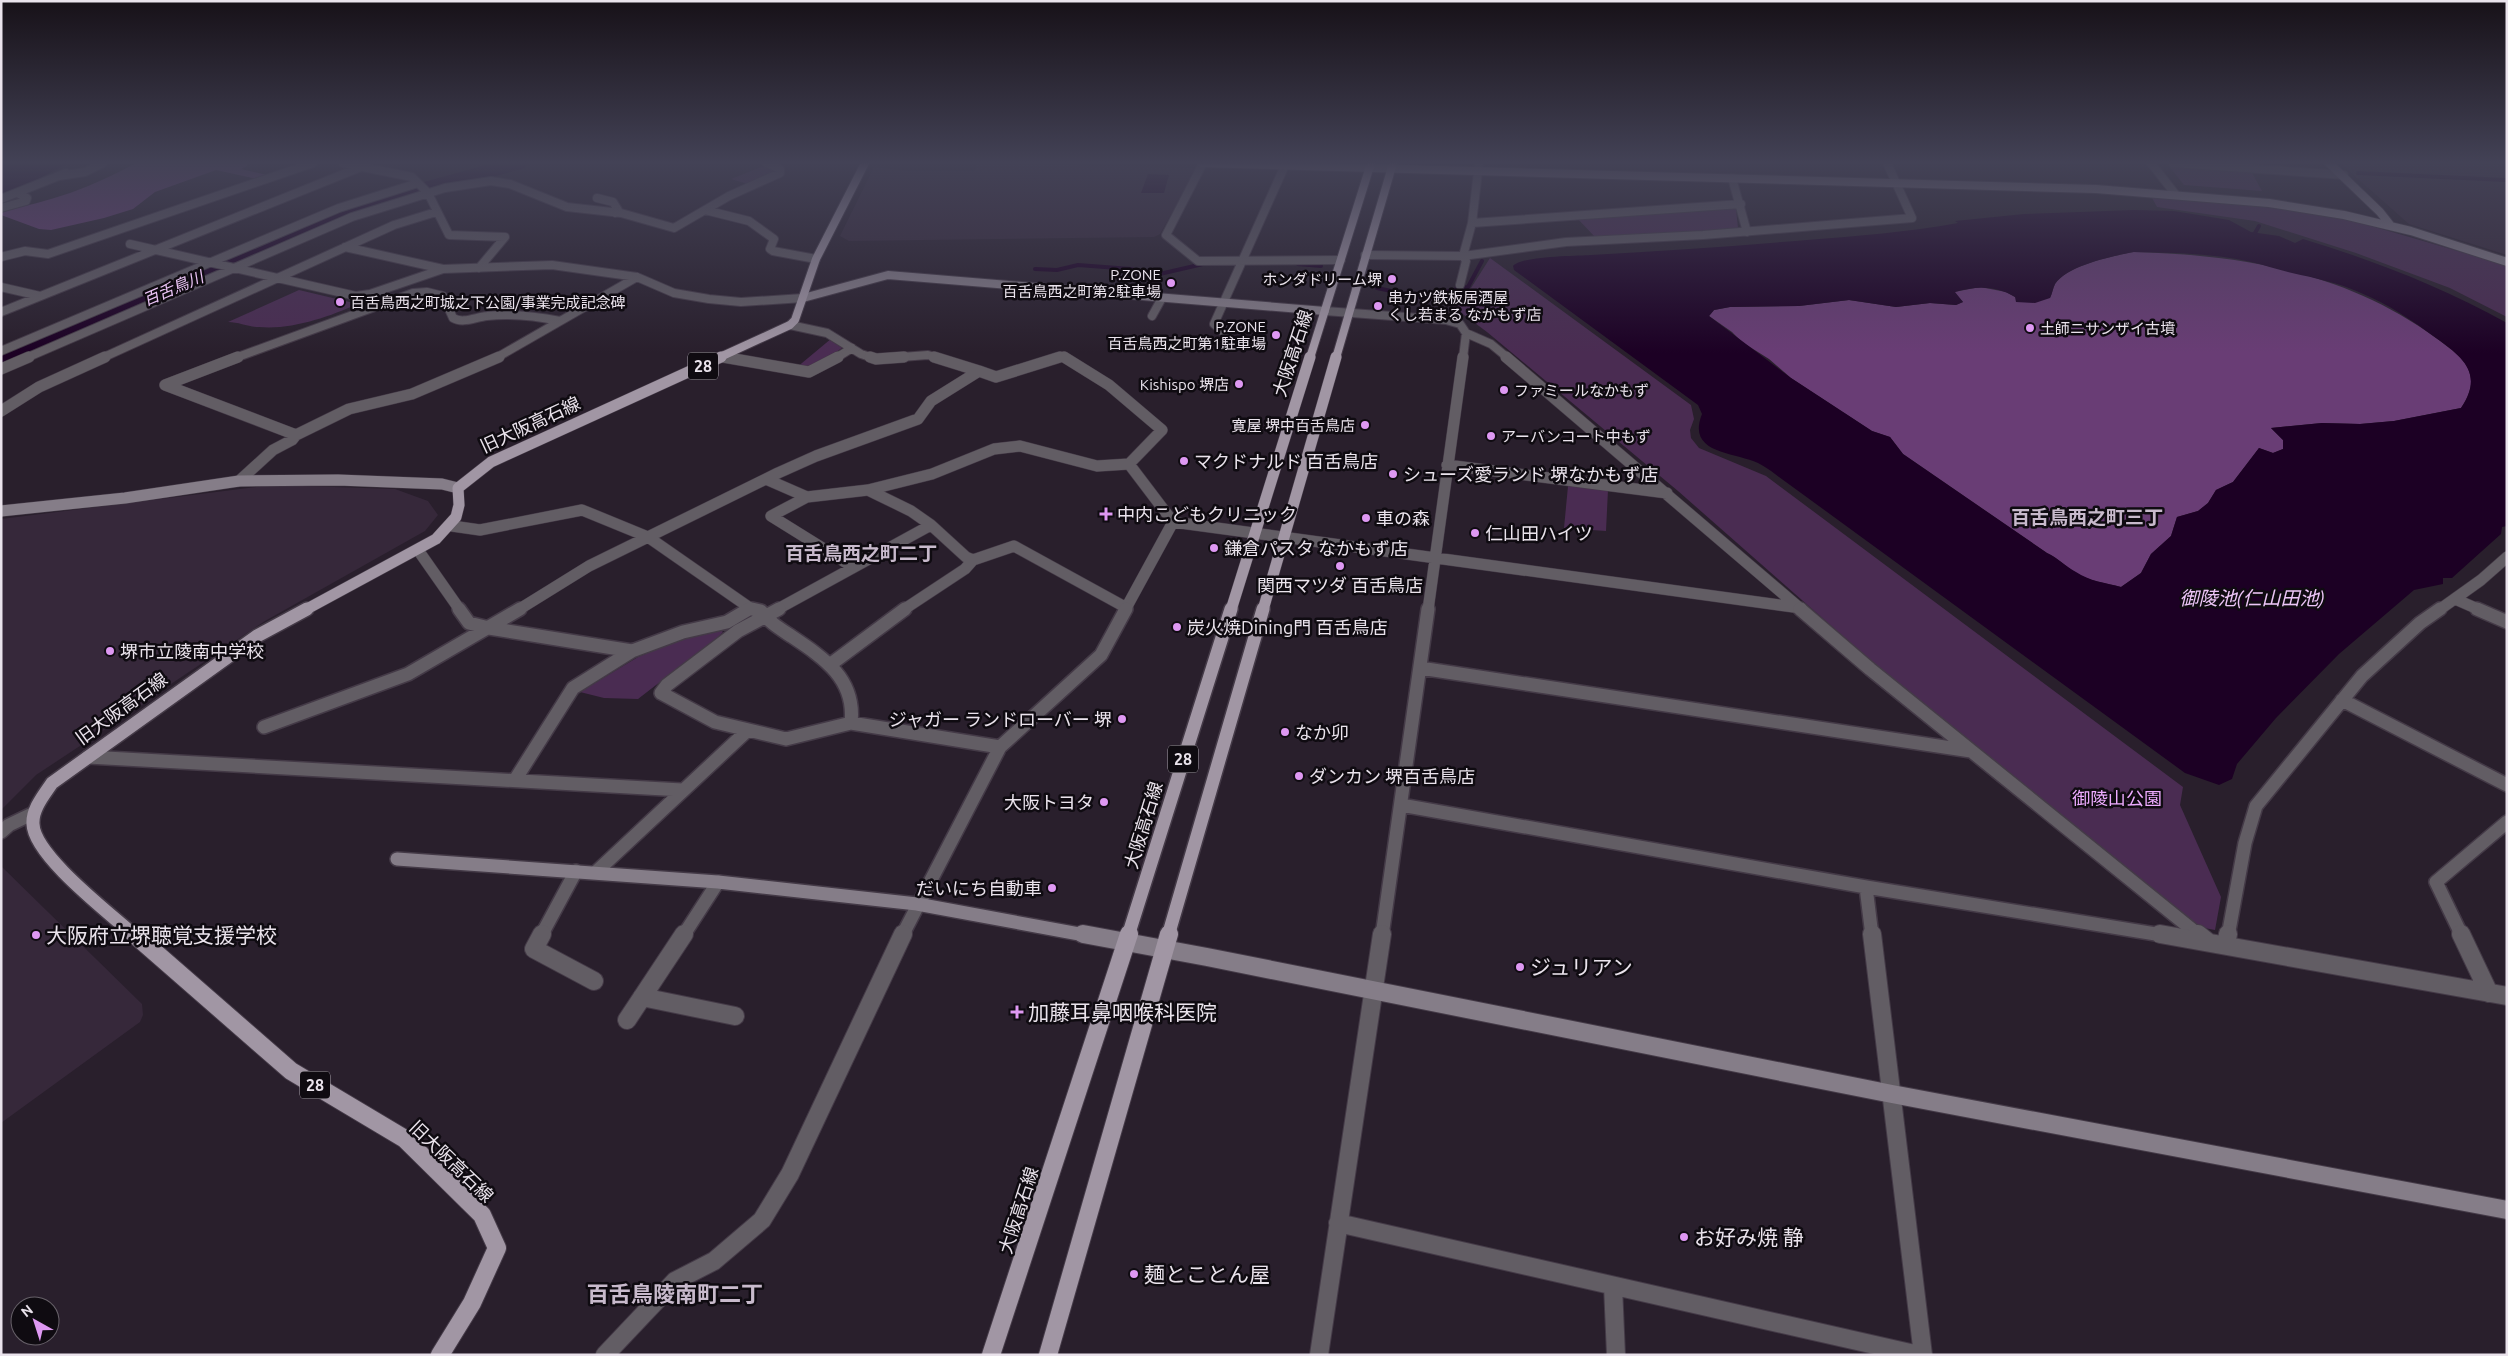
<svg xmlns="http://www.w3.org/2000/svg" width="2508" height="1356" viewBox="0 0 2508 1356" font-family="Ubuntu,'Noto Sans JP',sans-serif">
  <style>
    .built { fill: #36283a }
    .green { fill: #4a2c52 }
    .forest { fill: #693d75 }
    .water { fill: #1c0024; fill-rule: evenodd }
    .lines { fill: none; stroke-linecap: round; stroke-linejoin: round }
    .stream { stroke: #1c0024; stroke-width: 4 }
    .river { fill: #1c0024; fill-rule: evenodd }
    .street-far3-casing { stroke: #443a47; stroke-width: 10 }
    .street-far2-casing { stroke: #443a47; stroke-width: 12 }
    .street-far1-casing { stroke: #443a47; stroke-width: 16 }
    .street-casing { stroke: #443a47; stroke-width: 20 }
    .secondary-far3-casing { stroke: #443a47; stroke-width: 10 }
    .secondary-far2-casing { stroke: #443a47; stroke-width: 12 }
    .secondary-far1-casing { stroke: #443a47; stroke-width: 16 }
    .secondary-casing { stroke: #443a47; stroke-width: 20 }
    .primary-far3-casing { stroke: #443a47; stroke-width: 10 }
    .primary-far2-casing { stroke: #443a47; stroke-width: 12 }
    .primary-far1-casing { stroke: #443a47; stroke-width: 16 }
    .primary-casing { stroke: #443a47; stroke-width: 20 }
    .street-far3 { stroke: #625d64; stroke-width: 8 }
    .street-far2 { stroke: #625d64; stroke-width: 11 }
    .street-far1 { stroke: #625d64; stroke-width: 13 }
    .street { stroke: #625d64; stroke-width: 18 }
    .secondary-far3 { stroke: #857d88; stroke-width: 8 }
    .secondary-far2 { stroke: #857d88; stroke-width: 11 }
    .secondary-far1 { stroke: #857d88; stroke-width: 13 }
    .secondary { stroke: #857d88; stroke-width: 18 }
    .primary-far3 { stroke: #a196a4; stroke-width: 8 }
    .primary-far2 { stroke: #a196a4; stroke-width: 11 }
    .primary-far1 { stroke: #a196a4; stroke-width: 13 }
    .primary { stroke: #a196a4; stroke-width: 18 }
    .poi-dot { fill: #de98f2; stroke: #0f0b11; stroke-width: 2 }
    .labels { text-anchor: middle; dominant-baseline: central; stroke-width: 5; stroke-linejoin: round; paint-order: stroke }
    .far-poi-label { font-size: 15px; fill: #eae3ec; stroke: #0f0b11; text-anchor: end }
    .far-water-label { font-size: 16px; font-style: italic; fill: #ecc5f7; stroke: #0f0b11 }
    .shield { fill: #0f0b11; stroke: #a8a2aa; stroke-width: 1 }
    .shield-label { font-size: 16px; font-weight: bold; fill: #eae3ec }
    .street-label { font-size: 18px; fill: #eae3ec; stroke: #0f0b11 }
    .poi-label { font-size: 18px; fill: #eae3ec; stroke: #0f0b11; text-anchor: start }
    .park-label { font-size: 18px; fill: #edabff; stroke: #0f0b11 }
    .neighbourhood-label { font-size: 19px; font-weight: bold; fill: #c8bacc; stroke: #0f0b11 }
    .water-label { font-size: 19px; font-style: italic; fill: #ecc5f7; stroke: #0f0b11 }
    .near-poi-label { font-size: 21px; fill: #eae3ec; stroke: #0f0b11; text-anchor: start }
    .near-neighbourhood-label { font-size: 22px; font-weight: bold; fill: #c8bacc; stroke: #0f0b11 }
  </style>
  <rect width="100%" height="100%" fill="#291f2c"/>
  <!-- built -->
  <path class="built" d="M978,163L1197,168L1160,234L1154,237L849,241L840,236L874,167L907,171H974Z
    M2340,163H2507V255L2409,224Z
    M272,485L395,489L428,501L438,515L425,531L265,621L165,688L151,699L36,775L1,810V519Z
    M1,866L142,1004L143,1015L140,1022L1,1123Z"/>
  <!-- green -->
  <path class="green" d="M766,165L776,171L751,185L731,179Z
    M2168,165L2251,171L2262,191L2184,185Z
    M2151,196L2300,210L2361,223L2492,261L2507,266V317L2450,288L2356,253L2255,221L2157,207Z
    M1730,207L1736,209L1738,228L1735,230L1596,238L1577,218Z
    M1490,258L1691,405L1694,419L1690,430L1691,438L1699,448L1766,476L2183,787L2180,805L2221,897L2215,930L2199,927L1877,666L1678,491L1487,332L1452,306L1433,296L1471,288Z
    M299,290L358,304C328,317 292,330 259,327C248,327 239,322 228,322Z
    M832,338L840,344L842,348L816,366L796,368Z
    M1568,486L1608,490L1606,531L1564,528Z
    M720,629L723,632L718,637L638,699L604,698L580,692L638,657L682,639Z"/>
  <!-- forest -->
  <path class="forest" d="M136,163H247V166L241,169L267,175L257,179L216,170L155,192L133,209L104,218L51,230L39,229L1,215V211C48,203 95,186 136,163Z
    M2133,252C2243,255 2346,272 2436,338C2464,358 2484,374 2461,408L2394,421L2360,424L2322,423L2271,428L2283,440V449L2273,453L2259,448L2233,482L2216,490L2208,503L2198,511L2177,517L2171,536L2151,554L2141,573L2121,587C2106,583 2089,581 2076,573C2065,566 2058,558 2047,553L1903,454L1890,437L1872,431L1791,378L1769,359L1742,342L1732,332L1709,316L1714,310L1730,307L1799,306L1849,300L1896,307L1930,303L1956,305L1963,302L1954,292L1980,287L2006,292L2015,297L2050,298C2052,294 2053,288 2055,284C2068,265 2113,256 2133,252Z"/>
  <!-- water -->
  <path class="water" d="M1,163H68L29,184L1,194Z
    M1148,174L1169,175L1164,193H1141Z
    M2134,210L2174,211L2229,220L2251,232L2279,236L2295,243L2303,239C2373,260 2442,287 2507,323V526L2502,527L2501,534L2452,578H2443V584L2414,590L2339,654L2276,718L2237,764L2232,779L2219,785L2185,773L1775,474C1770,470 1764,466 1758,463C1734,452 1686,454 1702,414L1698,405L1514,270L1513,266C1521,256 1576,256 1591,255C1663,251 1735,246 1807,240C1857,236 1908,232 1958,223L1955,221L2024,214ZM2134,252C2172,253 2213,253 2251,262C2265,265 2278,270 2292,273C2315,278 2339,283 2361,293C2388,304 2413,321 2436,338C2463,357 2484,374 2461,408L2394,421L2360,424L2322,423L2271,428L2283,440V449L2273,453L2259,448L2233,482L2216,490L2208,503L2198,511L2177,517L2171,536L2151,554L2141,573L2121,587C2106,583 2089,581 2076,572C2065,566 2058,558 2047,553L1903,454L1890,437L1872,431L1791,378L1709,316L1714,310L1730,307L1799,306L1849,300L1896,307L1930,303L1956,305L1963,302L1955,292C1975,286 1996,285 2015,297L2016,302L2035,303L2050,298C2052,294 2053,288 2055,284C2068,265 2113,256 2134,252Z"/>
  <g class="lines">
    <!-- stream -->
    <path class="stream" d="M2358,173L2505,180
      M2255,233L2259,226
      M1298,264L1321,266
      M1035,269L1057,270L1078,265L1131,269L1151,276L1203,264
      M1377,288L1420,297L1468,287L1482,261"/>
    <!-- river -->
    <path class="river" d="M493,163H528L525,168L367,212L1,370V352L351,202Z"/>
    <defs>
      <path id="street-far3" d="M343,163L412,177L428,193L449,235L505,237L479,268
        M1203,163L1166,235L1198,261L1341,260
        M2151,163L2176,195
        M2173,163L2344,175
        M59,176L85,172L103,163
        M1732,178L1747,232
        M597,198L613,202L618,210L615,213
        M1,199L66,173
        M1,208L26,201L27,198L19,194
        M705,210L749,221L774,239L770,249L773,251L816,259
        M1472,223L1479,163
        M130,244L356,296L370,294L443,269L552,265L637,277L674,293L709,299L741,302L803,298
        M345,247L443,269
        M1365,255L1463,256L1472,223L1741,204
        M1,257L25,251L48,254L313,163
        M1460,285L1466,261L1463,256L1566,242L1703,235L1912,218L1887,163
        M1,287L40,296
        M1325,311L1446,320L1460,324L1466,333L1491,344L1508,358
        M1,312L361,167
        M1152,316L1162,298
        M790,325L827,333L861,354L873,358
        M1228,336L1214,324L1286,163
        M1,351L339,208L418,183
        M723,357L729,358
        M26,358L352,217L445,188L491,181L510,184L567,207L621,213L674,228L729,196L780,173V169L767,163
        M102,358L394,225L436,212
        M235,358L413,293L427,292L443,296L453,318C463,324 476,317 487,316C512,313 536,316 560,321
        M496,358L637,277
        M836,358L852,348
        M888,358L928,355L938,358
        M1056,358L1063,356L1066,358
        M1463,358L1466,333"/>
      <path id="street-far2" d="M238,357L165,385L296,435
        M723,357L809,372L838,357
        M870,357L876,359L904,357
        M934,357L979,371
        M1064,357L1109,385L1162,430L1129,464L1173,522L1125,610
        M1506,357L1802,610
        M1,369L29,357
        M1,411L39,387L105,357
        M1447,465L1667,493
        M768,480L807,497L868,490L932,474L994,449L1020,446L1097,466L1129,464
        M239,481L273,450L292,440L296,435L349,409L412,394L499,357
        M868,490L911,511L931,525L966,557L973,560
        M807,497L771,516L853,567
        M1173,522L1801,608
        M452,526L480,530L582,510L648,537L750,608L757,610
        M418,550L460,610
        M2455,599L2480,610
        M518,610L589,566L778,473L816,456L918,419L931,401L979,371L996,377L1060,357
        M747,610L750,608
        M776,610L931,525
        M903,610L965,569L973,560L1014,546L1125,607
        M1428,610L1463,357
        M2439,610L2481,580L2507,557"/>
      <path id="street-far1" d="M459,609L469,623L489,628L632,651
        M752,609L761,611C769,622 779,628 791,636C824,658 856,679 851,723
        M779,609L738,631L667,685L661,693L715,722L786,739L851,723L1000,747
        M1800,609L1870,669L2200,936
        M2477,609L2507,622
        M831,664L905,609
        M1420,668L1971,751
        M2342,700L2507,785
        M264,727L408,674L520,609
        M88,757L682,790
        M515,780L573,688L632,651L683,632L727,622L749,609
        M1401,805L1866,887L2168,936
        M1,832L9,825L32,814
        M596,872L748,730
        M1866,887L1872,936
        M541,936L576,871
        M683,936L718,882
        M902,936L1000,747L1101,655L1126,609
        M1382,936L1428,609
        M2228,936L2245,843L2256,806L2362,676L2420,623L2440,609
        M2462,936L2436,882L2507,822"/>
      <path id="street" d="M542,934L534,949L594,981
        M1872,934L1923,1355
        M2160,934L2507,996
        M2198,934L2208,942
        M2461,934L2489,993
        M2226,945L2228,934
        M642,997L735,1016
        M627,1020L684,934
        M1338,1223L1919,1355
        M1613,1286L1616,1355
        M605,1355L675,1281L714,1261L762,1220L790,1174L903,934
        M1319,1355L1382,934"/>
      <path id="secondary-far3" d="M1201,163L2096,189L2269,203L2344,215L2411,231L2507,262
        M2329,163L2380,212L2391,226
        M803,298L888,275L1325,311"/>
      <path id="secondary-far2" d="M1,511L125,498L239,481L338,480L442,484L458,488"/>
      <path id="secondary-far1" d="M397,859L718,882L917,904L1090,936"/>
      <path id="secondary" d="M1083,934L1207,957L1892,1094L2507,1210"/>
      <path id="primary-far3" d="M718,358L790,325L795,320L816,259L865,163
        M1310,358L1371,163
        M1336,358L1393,163"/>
      <path id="primary-far2" d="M305,610L436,539L456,517L459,505L458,488L491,462L721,357
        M1231,610L1310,357
        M1263,610L1336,357"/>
      <path id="primary-far1" d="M135,936C111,914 34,856 33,824C32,809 44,795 52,783L257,636L307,609
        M1128,936L1231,609
        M1168,936L1263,609"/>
      <path id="primary" d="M134,934L291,1071L405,1139L482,1215L497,1248L472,1303L440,1355
        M991,1355L1129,934
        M1048,1355L1169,934"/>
    </defs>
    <!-- street-far3 casing -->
    <use href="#street-far3" class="street-far3-casing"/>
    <!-- street-far2 casing -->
    <use href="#street-far2" class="street-far2-casing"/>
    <!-- street-far1 casing -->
    <use href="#street-far1" class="street-far1-casing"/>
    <!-- street casing -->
    <use href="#street" class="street-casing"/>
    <!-- secondary-far3 casing -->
    <use href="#secondary-far3" class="secondary-far3-casing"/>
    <!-- secondary-far2 casing -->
    <use href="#secondary-far2" class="secondary-far2-casing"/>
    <!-- secondary-far1 casing -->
    <use href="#secondary-far1" class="secondary-far1-casing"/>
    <!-- secondary casing -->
    <use href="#secondary" class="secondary-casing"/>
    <!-- primary-far3 casing -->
    <use href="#primary-far3" class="primary-far3-casing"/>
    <!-- primary-far2 casing -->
    <use href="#primary-far2" class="primary-far2-casing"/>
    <!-- primary-far1 casing -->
    <use href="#primary-far1" class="primary-far1-casing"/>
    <!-- primary casing -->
    <use href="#primary" class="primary-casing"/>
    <!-- street-far3 -->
    <use href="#street-far3" class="street-far3"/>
    <!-- street-far2 -->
    <use href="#street-far2" class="street-far2"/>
    <!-- street-far1 -->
    <use href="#street-far1" class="street-far1"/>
    <!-- street -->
    <use href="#street" class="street"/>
    <!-- secondary-far3 -->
    <use href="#secondary-far3" class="secondary-far3"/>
    <!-- secondary-far2 -->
    <use href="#secondary-far2" class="secondary-far2"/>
    <!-- secondary-far1 -->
    <use href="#secondary-far1" class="secondary-far1"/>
    <!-- secondary -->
    <use href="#secondary" class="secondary"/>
    <!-- primary-far3 -->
    <use href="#primary-far3" class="primary-far3"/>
    <!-- primary-far2 -->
    <use href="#primary-far2" class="primary-far2"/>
    <!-- primary-far1 -->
    <use href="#primary-far1" class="primary-far1"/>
    <!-- primary -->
    <use href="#primary" class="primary"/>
  </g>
  <!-- sky -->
  <linearGradient id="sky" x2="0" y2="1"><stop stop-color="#171118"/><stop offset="0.46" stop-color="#434256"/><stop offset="1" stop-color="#434256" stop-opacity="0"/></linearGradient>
  <rect width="2508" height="353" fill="url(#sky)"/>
  <!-- markers -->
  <g class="poi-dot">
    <circle cx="1392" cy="279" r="5"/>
    <circle cx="1171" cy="283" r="5"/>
    <circle cx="340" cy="302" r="5"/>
    <circle cx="1378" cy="306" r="5"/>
    <circle cx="2030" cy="328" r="5"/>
    <circle cx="1276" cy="335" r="5"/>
    <circle cx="1239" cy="384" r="5"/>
    <circle cx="1504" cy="390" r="5"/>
    <circle cx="1365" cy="425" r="5"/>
    <circle cx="1491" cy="436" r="5"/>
    <circle cx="1184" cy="461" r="5"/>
    <circle cx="1393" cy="474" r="5"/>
    <path d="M1103.5 506.5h5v5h5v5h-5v5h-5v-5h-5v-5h5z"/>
    <circle cx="1366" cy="518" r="5"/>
    <circle cx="1475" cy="533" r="5"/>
    <circle cx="1214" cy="548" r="5"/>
    <circle cx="1340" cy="566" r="5"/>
    <circle cx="1177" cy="627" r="5"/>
    <circle cx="110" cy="651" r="5"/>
    <circle cx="1122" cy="719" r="5"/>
    <circle cx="1285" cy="732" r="5"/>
    <circle cx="1299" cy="776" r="5"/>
    <circle cx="1104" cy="802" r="5"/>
    <circle cx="1052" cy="888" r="5"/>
    <circle cx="36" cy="935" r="5"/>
    <circle cx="1520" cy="967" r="5"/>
    <path d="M1014.5 1004.5h5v5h5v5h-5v5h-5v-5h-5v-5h5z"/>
    <circle cx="1684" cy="1237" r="5"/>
    <circle cx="1134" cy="1274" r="5"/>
  </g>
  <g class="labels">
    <!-- far-poi labels -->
    <g class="far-poi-label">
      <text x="1161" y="274">P.ZONE<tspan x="1161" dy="17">百舌鳥西之町第2駐車場</tspan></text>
      <text x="1382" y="279">ホンダドリーム堺</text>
      <text x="1388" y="297" text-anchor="start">串カツ鉄板居酒屋<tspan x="1388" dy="17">くし若まる なかもず店</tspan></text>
      <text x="350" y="302" text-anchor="start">百舌鳥西之町城之下公園/事業完成記念碑</text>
      <text x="1266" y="326">P.ZONE<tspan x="1266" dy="17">百舌鳥西之町第1駐車場</tspan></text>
      <text x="2040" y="328" text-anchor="start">土師ニサンザイ古墳</text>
      <text x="1229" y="384">Kishispo 堺店</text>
      <text x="1514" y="390" text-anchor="start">ファミールなかもず</text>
      <text x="1355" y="425">寛屋 堺中百舌鳥店</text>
      <text x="1501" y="436" text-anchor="start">アーバンコート中もず</text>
    </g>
    <!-- far-water labels -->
    <g class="far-water-label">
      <text transform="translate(173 288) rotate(-23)">百舌鳥川</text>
    </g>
    <!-- shield labels -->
    <g class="shield">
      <rect x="688" y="352.5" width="30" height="27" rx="4"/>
      <rect x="1168" y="745.5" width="30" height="27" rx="4"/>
      <rect x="300" y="1071.5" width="30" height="27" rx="4"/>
    </g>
    <g class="shield-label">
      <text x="703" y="366">28</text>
      <text x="1183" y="759">28</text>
      <text x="315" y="1085">28</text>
    </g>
    <!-- street labels -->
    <g class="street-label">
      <text transform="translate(1292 353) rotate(-72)">大阪高石線</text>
      <text transform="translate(530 424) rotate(-25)">旧大阪高石線</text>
      <text transform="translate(121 708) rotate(-36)">旧大阪高石線</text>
      <text transform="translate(1143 825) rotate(-73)">大阪高石線</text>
      <text transform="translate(452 1161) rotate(44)">旧大阪高石線</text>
      <text transform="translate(1018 1210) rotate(-72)">大阪高石線</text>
    </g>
    <!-- poi labels -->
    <g class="poi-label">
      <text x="1194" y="461">マクドナルド 百舌鳥店</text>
      <text x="1403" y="474">シューズ愛ランド 堺なかもず店</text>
      <text x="1117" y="514">中内こどもクリニック</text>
      <text x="1376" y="518">車の森</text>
      <text x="1485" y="533">仁山田ハイツ</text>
      <text x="1224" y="548">鎌倉パスタ なかもず店</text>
      <text x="1340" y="585" text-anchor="middle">関西マツダ 百舌鳥店</text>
      <text x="1187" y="627">炭火焼Dining門 百舌鳥店</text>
      <text x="120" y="651">堺市立陵南中学校</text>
      <text x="1112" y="719" text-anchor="end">ジャガー ランドローバー 堺</text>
      <text x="1295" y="732">なか卯</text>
      <text x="1309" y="776">ダンカン 堺百舌鳥店</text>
      <text x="1094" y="802" text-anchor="end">大阪トヨタ</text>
      <text x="1042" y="888" text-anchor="end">だいにち自動車</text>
    </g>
    <!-- park labels -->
    <g class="park-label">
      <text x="2117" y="798">御陵山公園</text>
    </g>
    <!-- neighbourhood labels -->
    <g class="neighbourhood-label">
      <text x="2087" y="517">百舌鳥西之町三丁</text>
      <text x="861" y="553">百舌鳥西之町二丁</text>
    </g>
    <!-- water labels -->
    <g class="water-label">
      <text x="2252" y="598">御陵池(仁山田池)</text>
    </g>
    <!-- near-poi labels -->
    <g class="near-poi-label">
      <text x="46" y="935">大阪府立堺聴覚支援学校</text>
      <text x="1530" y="967">ジュリアン</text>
      <text x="1028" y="1012">加藤耳鼻咽喉科医院</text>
      <text x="1694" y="1237">お好み焼 静</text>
      <text x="1144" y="1274">麺とことん屋</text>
    </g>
    <!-- near-neighbourhood labels -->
    <g class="near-neighbourhood-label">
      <text x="675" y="1293">百舌鳥陵南町二丁</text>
    </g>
  </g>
  <!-- border -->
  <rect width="2508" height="1356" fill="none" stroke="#eae3ec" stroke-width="5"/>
  <!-- north arrow -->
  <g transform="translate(35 1321) rotate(321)"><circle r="24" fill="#0f0b11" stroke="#676169"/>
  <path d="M0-4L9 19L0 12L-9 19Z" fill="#de98f2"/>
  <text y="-8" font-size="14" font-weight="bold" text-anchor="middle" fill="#eae3ec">N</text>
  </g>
</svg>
